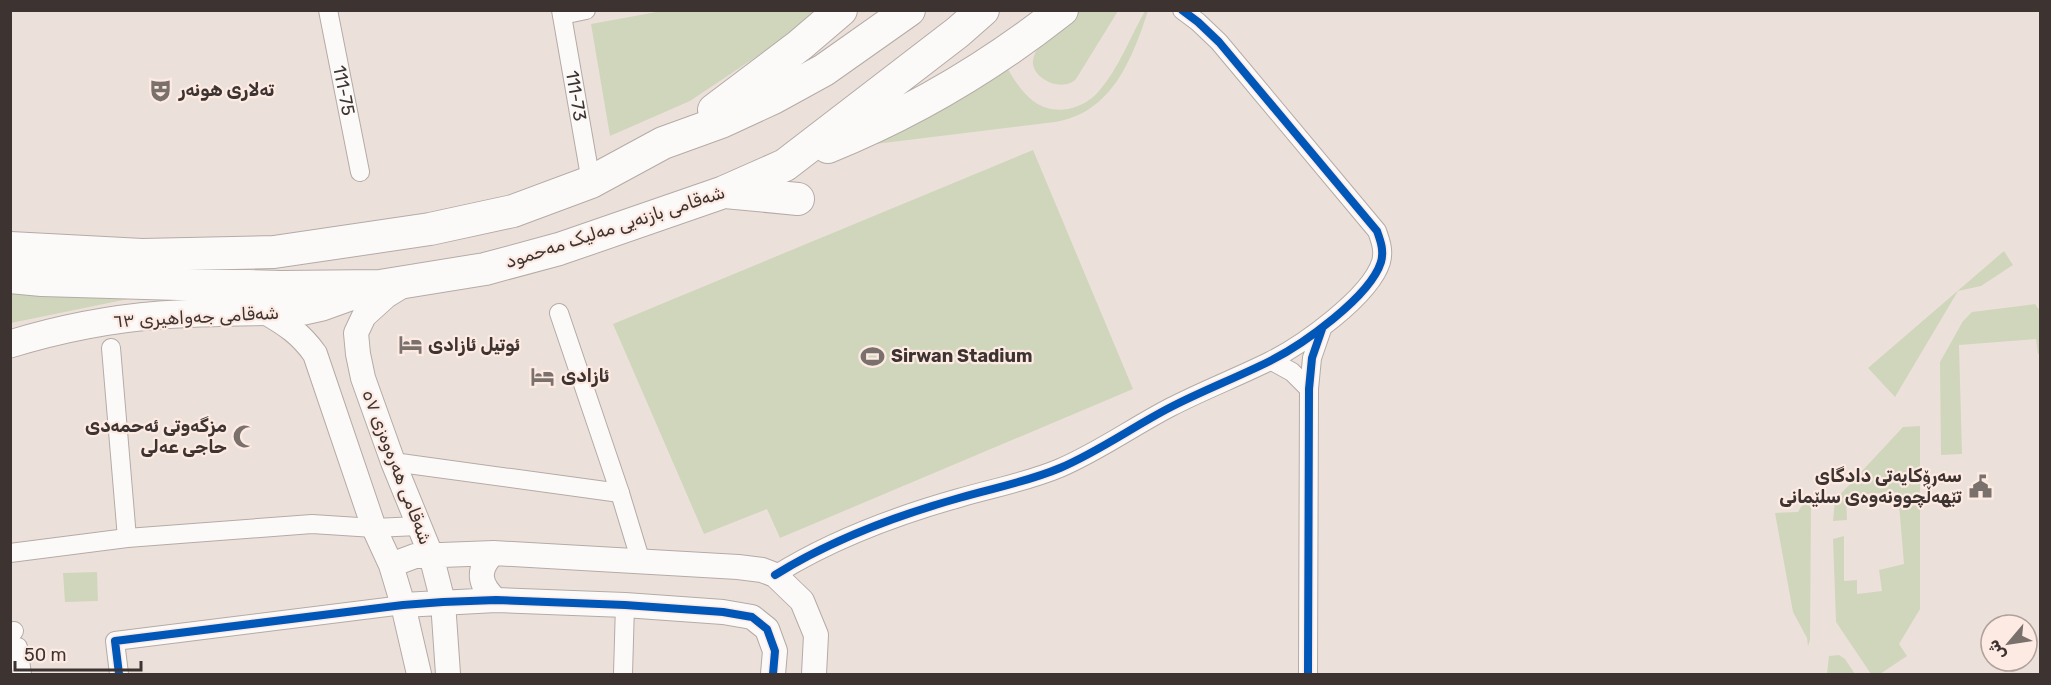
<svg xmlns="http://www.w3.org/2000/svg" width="2051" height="685" viewBox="0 0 2051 685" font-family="Rubik,Vazirmatn,sans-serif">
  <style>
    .green { fill: #d0d6bb }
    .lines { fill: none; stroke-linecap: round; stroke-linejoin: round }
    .street-casing { stroke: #b4aba6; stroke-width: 20 }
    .secondary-casing { stroke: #b4aba6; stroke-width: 26 }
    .primary-casing { stroke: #b4aba6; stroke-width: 29 }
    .highway-casing { stroke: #b4aba6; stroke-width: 34 }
    .street { stroke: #fcfaf9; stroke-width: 18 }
    .secondary { stroke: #fcfaf9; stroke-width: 24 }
    .primary { stroke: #fcfaf9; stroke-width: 27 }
    .highway { stroke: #fcfaf9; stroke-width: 32 }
    .cycleway-casing { stroke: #fdeae3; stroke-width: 11 }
    .cycleway { stroke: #0057b8; stroke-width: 8 }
    .labels { text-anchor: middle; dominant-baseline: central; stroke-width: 4.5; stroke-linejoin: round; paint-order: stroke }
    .poi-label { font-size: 18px; font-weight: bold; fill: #3d3431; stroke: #fdeae3; text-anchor: start }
    .street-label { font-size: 18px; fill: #3d3431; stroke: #fdeae3 }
  </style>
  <rect width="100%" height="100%" fill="#ece0da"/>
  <!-- green -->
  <path class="green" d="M662,11H817L805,24L690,101L610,136L591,24Z
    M1076,11H1118L1076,79C1062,94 1026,77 1034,56C1040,38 1063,23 1076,11Z
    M1145,11H1148C1132,59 1112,113 1055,122L851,147L1003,60C1017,86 1034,115 1068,109C1079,107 1092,100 1099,91C1119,68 1130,37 1145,11Z
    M1033,150L1133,389L780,538L767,509L704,534L613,324Z
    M2004,251L2013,265L1981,286L1958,291L1895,397L1868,368Z
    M11,286L133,298L11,323Z
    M2035,304L2040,311V353L2038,354L2036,339L1959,345L1962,454L1941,455L1940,362L1963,321L1972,312Z
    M1920,426V609L1899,644L1907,656L1880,674H1871L1836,622L1833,539L1844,536V581L1857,580V594L1882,591L1879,570L1904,564L1898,492L1846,495L1847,520L1833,521L1835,500L1903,427Z
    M1804,502H1811L1810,640L1808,646L1807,638L1793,612L1775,513L1798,512Z
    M97,572L98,601L65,602L63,573Z
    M1839,655L1845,659L1855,674H1827L1829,656Z"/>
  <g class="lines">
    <defs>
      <g id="street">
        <path id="s1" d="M328,10L360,172"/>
        <path id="s2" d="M561,10L591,182"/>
        <path d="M562,15L586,10"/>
        <path d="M559,313L620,493L641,562"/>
        <path d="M111,348L127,538"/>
        <path d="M1272,361L1292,372L1309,389"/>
        <path d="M393,462L620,493"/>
        <path d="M10,553L127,538L312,524L374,528L418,526"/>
        <path d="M775,575C831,540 895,516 959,498C993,488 1027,482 1060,468C1098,452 1134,426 1171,407C1204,390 1238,377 1270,361C1302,345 1370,297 1381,262C1384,251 1381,242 1377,231L1219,42L1198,22L1182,10"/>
        <path d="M10,636L14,631"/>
        <path d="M10,648L18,647L22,674"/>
        <path d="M119,674L115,641L403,605"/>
        <path d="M623,674L625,605"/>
        <path d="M1308,674L1309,389L1312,358L1322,329"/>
      </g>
      <path id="secondary" d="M404,285L386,296L364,316L356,333L358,354L363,378L393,462L431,555L443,602L448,674
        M265,312C286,324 301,334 315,354L374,528L391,565L403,605L419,674
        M494,553C476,569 479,585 496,600
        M391,565L415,556L494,553L738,567L762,570L775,575L802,601L816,635L814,674
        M403,605L496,600L625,605L723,612L752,617L767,629L775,651L773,674"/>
      <path id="primary" d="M10,344C59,329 109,319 160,315C208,312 256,312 304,311L322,307L372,289"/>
      <path id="highway" d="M714,110L800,45L841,10
        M828,147C912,113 991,66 1062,10
        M725,192L798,199
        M10,248L142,255L274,252L430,229L513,211L591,182L663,143L721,122L773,98L824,70L909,10
        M10,277L42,280L281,287L380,286L485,269L559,249L724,192L785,165L958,32L983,10"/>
    </defs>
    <!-- street casing -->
    <use href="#street" class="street-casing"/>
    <!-- secondary casing -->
    <use href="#secondary" class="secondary-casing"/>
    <!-- primary casing -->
    <use href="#primary" class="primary-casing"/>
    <!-- highway casing -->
    <use href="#highway" class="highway-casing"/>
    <!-- street -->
    <use href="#street" class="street"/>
    <!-- secondary -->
    <use href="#secondary" class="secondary"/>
    <!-- primary -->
    <use href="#primary" class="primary"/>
    <!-- highway -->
    <use href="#highway" class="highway"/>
    <defs>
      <path id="cycleway" d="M775,575C831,540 895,516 959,498C993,488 1027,482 1060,468C1098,452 1134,426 1171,407C1204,390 1238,377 1270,361C1302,345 1370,297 1381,262C1384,251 1381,242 1377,231L1219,42L1198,22L1182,10
        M119,674L115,641L403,605L443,602L496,600L625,605L723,612L752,617L767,629L775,651L773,674
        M1308,674L1309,389L1312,358L1322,329"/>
    </defs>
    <!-- cycleway casing -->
    <use href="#cycleway" class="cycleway-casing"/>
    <!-- cycleway -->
    <use href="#cycleway" class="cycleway"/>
  </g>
  <!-- icons -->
  <defs>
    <symbol id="theatre-bare" viewBox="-9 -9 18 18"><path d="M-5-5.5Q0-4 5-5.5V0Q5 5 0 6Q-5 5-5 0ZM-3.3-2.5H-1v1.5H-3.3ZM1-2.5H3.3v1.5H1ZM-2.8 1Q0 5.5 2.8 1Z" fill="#7a706c" stroke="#fdeae3" stroke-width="2.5" paint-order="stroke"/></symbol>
    <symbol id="hotel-bare" viewBox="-9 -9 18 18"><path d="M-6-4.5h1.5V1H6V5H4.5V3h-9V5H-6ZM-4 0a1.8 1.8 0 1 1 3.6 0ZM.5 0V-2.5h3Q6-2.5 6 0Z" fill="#7a706c" stroke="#fdeae3" stroke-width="2.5" paint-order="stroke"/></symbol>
    <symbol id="stadium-bare" viewBox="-9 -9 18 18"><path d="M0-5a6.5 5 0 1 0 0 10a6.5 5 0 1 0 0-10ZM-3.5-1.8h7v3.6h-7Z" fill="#7a706c" stroke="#fdeae3" stroke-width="2.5" paint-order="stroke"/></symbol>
    <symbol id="mosque-bare" viewBox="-9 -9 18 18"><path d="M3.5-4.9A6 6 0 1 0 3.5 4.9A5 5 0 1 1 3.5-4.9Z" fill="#7a706c" stroke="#fdeae3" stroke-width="2.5" paint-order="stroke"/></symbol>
    <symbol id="civic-bare" viewBox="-9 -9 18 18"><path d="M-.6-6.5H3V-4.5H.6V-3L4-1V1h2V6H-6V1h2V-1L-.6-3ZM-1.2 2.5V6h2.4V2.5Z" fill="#7a706c" stroke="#fdeae3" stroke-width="2.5" paint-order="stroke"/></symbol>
  </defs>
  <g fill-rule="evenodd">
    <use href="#theatre-bare" x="144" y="74" width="33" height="33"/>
    <use href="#hotel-bare" x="394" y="328" width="33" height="33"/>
    <use href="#stadium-bare" x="856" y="340" width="33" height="33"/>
    <use href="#hotel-bare" x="526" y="360" width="33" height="33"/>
    <use href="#mosque-bare" x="228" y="420" width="33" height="33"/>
    <use href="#civic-bare" x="1964" y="470" width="33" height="33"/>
  </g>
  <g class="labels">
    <!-- poi labels -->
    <g class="poi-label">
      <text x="179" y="90">تەلاری هونەر</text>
      <text x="428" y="345">ئوتیل ئازادی</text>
      <text x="891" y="356">Sirwan Stadium</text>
      <text x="561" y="376">ئازادی</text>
      <text x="227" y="426" text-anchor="end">مزگەوتی ئەحمەدی<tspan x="227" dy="21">حاجی عەلی</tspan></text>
      <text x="1962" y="476" text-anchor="end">سەرۆکایەتی دادگای<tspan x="1962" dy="21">تێهەڵچوونەوەی سلێمانی</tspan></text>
    </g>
    <!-- street labels -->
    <g class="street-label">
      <text stroke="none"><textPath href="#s1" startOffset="82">111-75</textPath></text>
      <text stroke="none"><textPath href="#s2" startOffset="87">111-73</textPath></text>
      <text transform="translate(615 227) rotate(-18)">شەقامی بازنەیی مەلیک مەحمود</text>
      <text transform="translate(196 317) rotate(-3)">شەقامی جەواهیری ٦٣</text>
      <text transform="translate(397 467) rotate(69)">شەقامی هەرەوەزی ٥٧</text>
    </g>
  </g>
  <!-- border -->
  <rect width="2051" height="685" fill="none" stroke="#3d3431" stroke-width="24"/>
  <!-- north arrow -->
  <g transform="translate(2009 643) rotate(241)"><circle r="28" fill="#fdeae3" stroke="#b0a19c" stroke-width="1.5"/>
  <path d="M0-4.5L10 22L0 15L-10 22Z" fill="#7a706c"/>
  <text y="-9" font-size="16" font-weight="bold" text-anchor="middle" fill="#3d3431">ش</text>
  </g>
  <!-- scale -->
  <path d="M15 661v9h126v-9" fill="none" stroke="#3d3431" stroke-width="3"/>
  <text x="24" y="661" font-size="18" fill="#3d3431" stroke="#fdeae3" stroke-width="4.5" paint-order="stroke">50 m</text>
</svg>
